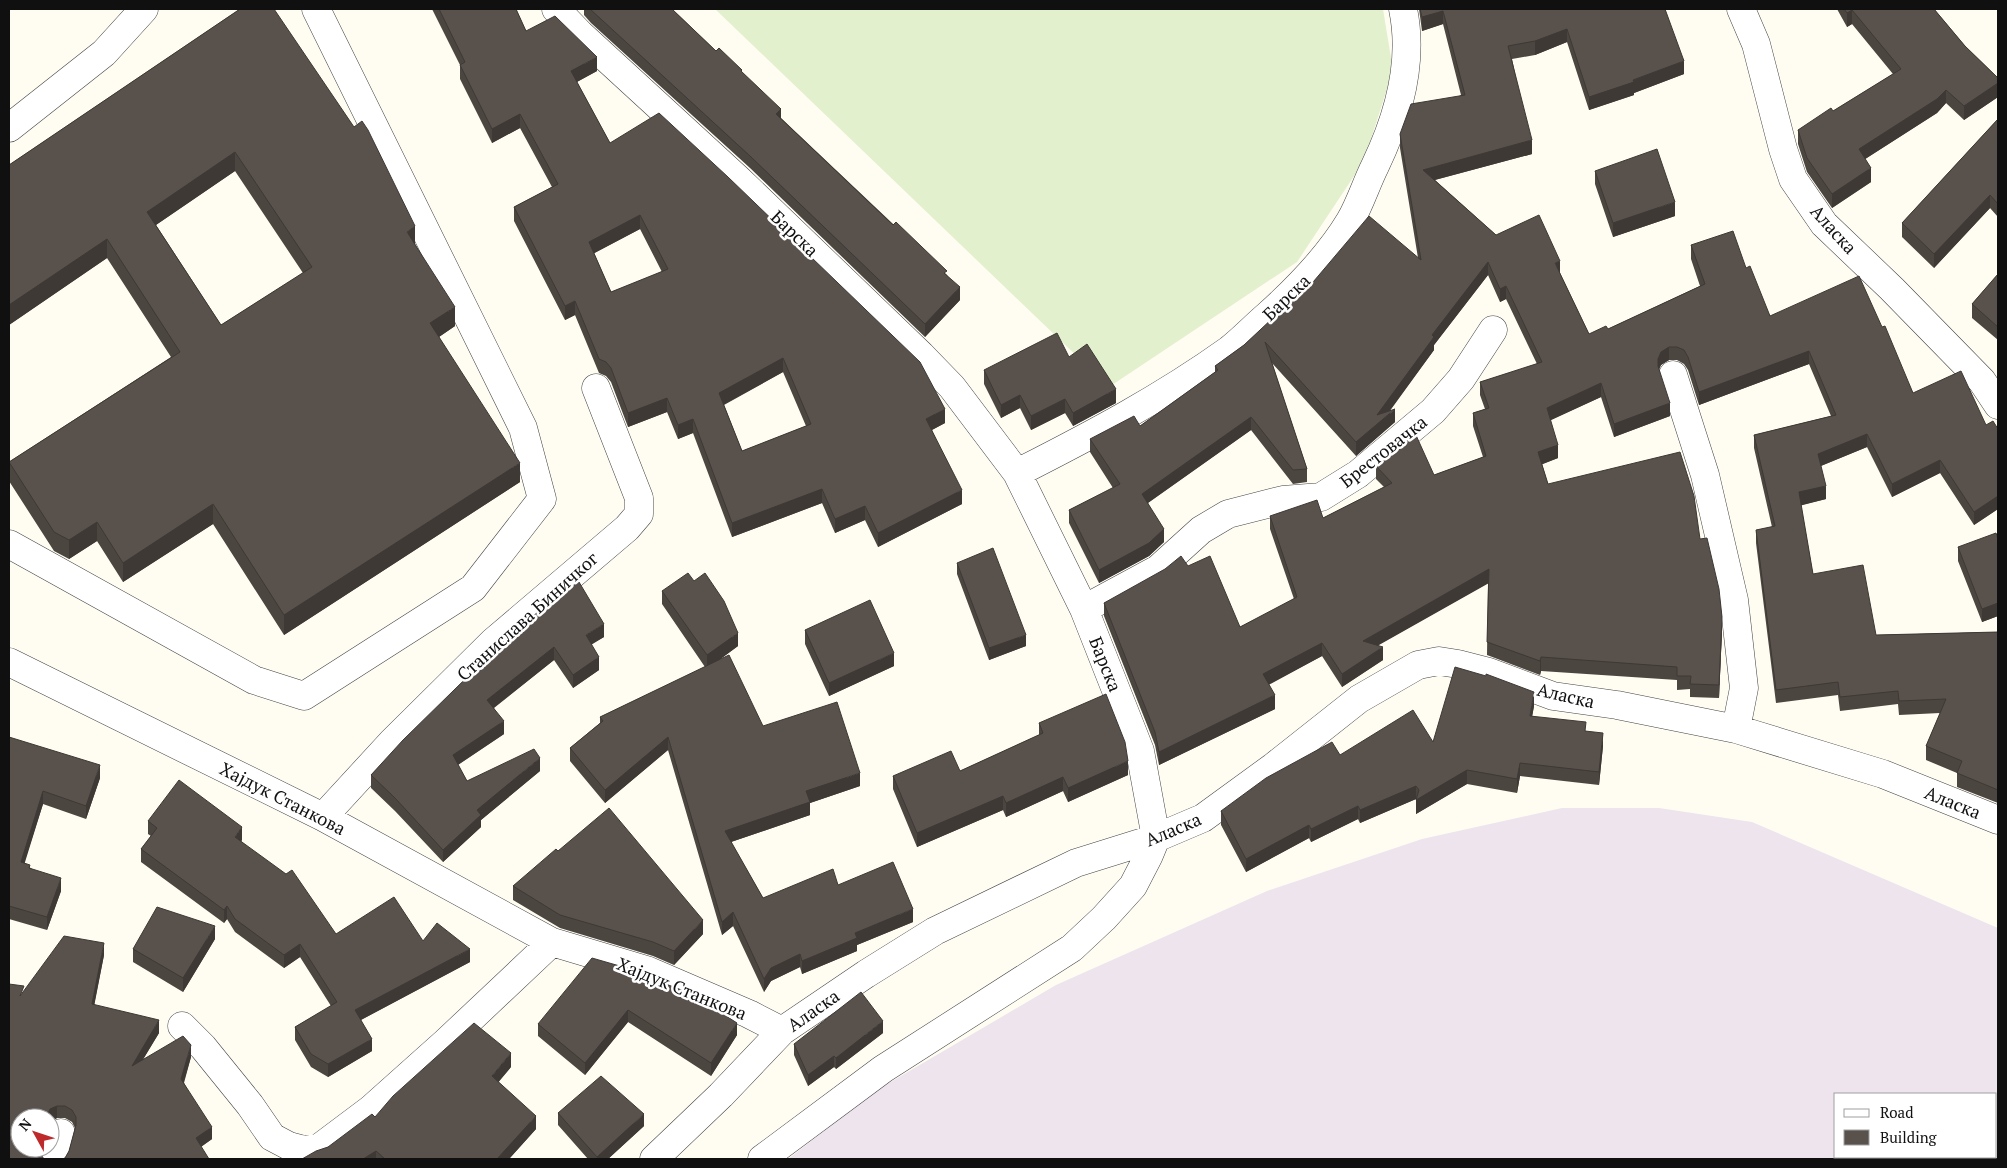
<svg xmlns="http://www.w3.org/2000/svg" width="2007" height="1168" viewBox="0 0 2007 1168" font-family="'PT Serif',serif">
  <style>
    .industrial { fill: #ede4ee; fill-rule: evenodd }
    .pitch { fill: #e3f0ce }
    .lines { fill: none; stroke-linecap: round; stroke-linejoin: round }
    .minor-casing { stroke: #434343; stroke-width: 29 }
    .minor { stroke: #fff; stroke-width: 28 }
    .wall { fill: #4c4641; fill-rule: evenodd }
    .shaded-wall { fill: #3e3935 }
    .building { fill: #58514c; stroke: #3e3935; fill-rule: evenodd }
    .labels { text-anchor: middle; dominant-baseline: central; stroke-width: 5; stroke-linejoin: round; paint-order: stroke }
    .street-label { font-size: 18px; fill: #101010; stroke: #fff }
  </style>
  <rect width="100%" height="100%" fill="#fffdf2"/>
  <!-- industrial -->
  <path class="industrial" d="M1562,808H1659L1752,822L1998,928V1159H788L877,1090L1056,985L1267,891L1422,839ZM1836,1094H1996V1157H1836Z"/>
  <!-- pitch -->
  <path class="pitch" d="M715,9H1383L1393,70L1364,161L1297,262L1109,387Z"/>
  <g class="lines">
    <defs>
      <path id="minor" d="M556,9L580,34L739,180L921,355L952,387L1017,473L1084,609L1140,751L1156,838L1149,855L1133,886L1104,918L1072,948L883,1069L762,1159
        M1741,9L1756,44L1783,149L1793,179L1824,224L1892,289L1982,381L1998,405
        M9,128L104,53L144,9
        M1673,375L1705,475L1734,600L1744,688L1736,729
        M1017,473C1090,436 1162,398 1229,350C1243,339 1255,326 1268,315C1299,287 1329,256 1350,221C1360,204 1366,184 1375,166C1398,118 1414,62 1403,9
        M9,544L254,680L304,696L473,588L542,499L523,428L316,9
        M1084,609L1158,569L1201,530L1228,514L1283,500L1321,497L1358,474L1433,411L1461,379L1493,330
        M9,662L323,817L552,942L649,971L749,1014L782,1031
        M323,817L392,742L493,642L627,528L639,514V498L596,388
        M182,1026L203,1047L250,1105L272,1137L289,1146L304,1150L319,1148L371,1109L446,1042L552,942
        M54,1159L61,1133
        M654,1159L721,1095L782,1031L866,974L935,931L1076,863L1156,838L1203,818L1273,767L1359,699L1418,665L1439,661L1458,664L1489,672L1553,696L1617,705L1736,729L1883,774L1998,820"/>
    </defs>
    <!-- minor casing -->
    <use href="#minor" class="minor-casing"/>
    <!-- minor -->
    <use href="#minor" class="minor"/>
  </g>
  <!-- wall -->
  <path class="wall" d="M240,9L415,244L455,326L439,337L520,482L284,635L213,524L123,582L97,541L69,559L54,551L9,481V462L171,357L107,258L9,325V165ZM235,171L303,273L221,325L156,225Z
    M432,9H516L526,31L597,71L577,82L610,143L945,423L932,430L962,504L878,547L865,520L835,533L822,503L732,537L693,433L678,439L667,412L628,427L611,382L606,376L599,373L575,315L565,320L514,221V207L552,187L520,128L492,143L460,79V65ZM640,229L662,272L611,292L594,253ZM783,372L806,426L742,451L724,405Z
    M584,9H672L716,51L742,72L781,118L947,275L960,300L925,337L750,168L591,23L584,15Z
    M1419,9H1665L1684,74L1634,93V95L1589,110L1567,42L1535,55L1512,59L1532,154L1435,180L1496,235L1560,273L1589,334L1608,329L1700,286L1691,259V245L1746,268L1770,316L1882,327L1913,393L1986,425L1998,429V509L1974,525L1940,473L1892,497L1867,447L1821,466L1826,499L1801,505L1813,574L1876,635L1998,632V803L1957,787V773L1926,760V746L1940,713L1899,715L1898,704L1840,711L1838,695L1776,703L1756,543V530L1772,527L1754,448V435L1831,416L1809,364L1699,405L1688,370L1684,364L1677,360H1669L1661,365L1659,369L1670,416L1614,437L1601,397L1550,420L1558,458L1542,464L1548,484L1700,539L1722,631L1719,698L1690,697V689L1677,690V680L1541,671L1540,675L1487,655L1488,583L1378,645L1383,660L1342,687L1322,656L1269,684L1275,709L1159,765L1155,745L1104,616V603L1188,566L1240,627L1294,599L1270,529V516L1323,518L1384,487L1376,479V466L1434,475L1483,457L1473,426V413L1485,409L1480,395V382L1537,364L1506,299L1500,302L1488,275L1434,345V350L1389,411L1395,422L1356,456L1272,363L1307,469V482L1293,484L1251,430L1148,503L1164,542L1149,556L1099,583L1069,523V510L1113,488L1090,452V439L1140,426L1215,372V366L1244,345L1308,288L1418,258L1400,148V134L1461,95L1443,24L1422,31Z
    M1837,9H1934L1965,46L1998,78V97L1964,120L1946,103L1937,113L1865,159L1871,182L1832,208L1807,172L1798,144V130L1833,111L1893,74L1852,24L1847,27Z
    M1998,119V217L1990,208L1934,268L1902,237V223Z
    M1595,171L1675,216L1613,237L1595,184Z
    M1998,274V340L1972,318V304Z
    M1069,357L1116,403L1073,426L1065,413L1031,430L1020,408L1001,418L984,384V370Z
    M1998,539V616L1982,622L1958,561V547Z
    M957,563L1026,646L989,660L957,574Z
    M694,581L738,646L719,660L763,726L860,786L810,803V815L731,842L763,898L838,885L913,922L857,945V951L802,974L800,967L771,981L764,992L733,926L722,935L668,750L605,803L570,761V748L600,723V717L705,667L662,604V591Z
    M805,630L894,666L829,696L805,644Z
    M604,637L591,644L599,670L573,688L554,660L494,708L504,734L458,765L467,781L540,771L481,820V827L443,862L395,811L371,788V775L504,641Z
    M1534,706L1532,716L1586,731L1603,746L1599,785L1520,776L1517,793L1467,784L1416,814V799L1360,823L1358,819L1311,842L1309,838L1246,872L1221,825V811L1340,755L1433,742Z
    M1039,723L1128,775L1068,802L1063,791L1006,817L1003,810L917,847L893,789V776L960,771L1039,735Z
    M9,737L100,778L86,819L43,804L24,863L61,891L47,930L9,919Z
    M148,821L242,840L241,841L336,934L423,941L470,962L361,1020L372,1051L328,1077L311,1067L295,1040V1027L331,1006L300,957L284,968L235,932L227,919L224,923L141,862V849L151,836L148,834Z
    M558,851L703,934L674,965L653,956L560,928L513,900V886Z
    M215,939L183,992L133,962V949Z
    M104,955L94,1005L159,1033L143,1059L191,1057L184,1083L212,1139L201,1147L65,1158L69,1151L75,1128L72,1122L65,1118H57L50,1122L20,1148H41L40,1152L9,1159L24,991Z
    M651,978L737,1035L711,1076L628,1022L585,1075L538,1036V1024Z
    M883,1033L836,1069L834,1067L808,1086L794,1055V1044Z
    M511,1067L498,1082L536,1129L509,1159H302L328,1147Z
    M558,1113L644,1126L608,1159H588L558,1125Z"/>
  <!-- shaded-wall -->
  <path class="shaded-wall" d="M1852,10V24L1847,27V13Z
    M1443,11V24L1422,31V17Z
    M1567,29V42L1535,55V41Z
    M597,57V71L571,85V71Z
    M1684,61V74L1634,93V95L1589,110V97Z
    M1998,83V97L1964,120V106Z
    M1946,90V103L1937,113L1859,163V149Z
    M781,109V122L776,114Z
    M520,114V128L492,143V129Z
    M1532,140V154L1423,183V170Z
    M235,152V171L147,231V212Z
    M1871,168V182L1832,208V194Z
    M1990,195V208L1934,268V254Z
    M1675,202V216L1613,237V223Z
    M640,215V229L589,256V242Z
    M415,226V246L407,232Z
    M107,239V258L9,325V305Z
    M1560,261V275L1555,263Z
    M1488,262V275L1434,345V350L1384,419L1395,409V422L1356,456V442L1377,415L1432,335Z
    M1506,286V299L1500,302V289Z
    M960,287V300L925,337V324Z
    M575,301V315L565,320V306Z
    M455,307V326L430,343V323Z
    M1669,347V360L1661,365L1658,372V359L1661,352Z
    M1809,351V364L1699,405V392Z
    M783,358V372L719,407V393Z
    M1601,383V397L1547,422V408Z
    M1116,389V403L1073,426V413Z
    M1020,395V408L1001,418V405Z
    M667,398V412L628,427V413Z
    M1065,399V413L1031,430V416Z
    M1670,403V416L1614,437V424Z
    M945,409V423L926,433V419Z
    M1251,417V430L1142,507V494Z
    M693,419V433L678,439V425Z
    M1867,434V447L1818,467V454Z
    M1558,445V458L1538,466V452Z
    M1940,460V473L1892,497V484Z
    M520,463V482L284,635V615Z
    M1826,486V499L1799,506V492Z
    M822,489V503L732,537V523Z
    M962,490V504L878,547V533Z
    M1998,496V509L1974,525V512Z
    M213,504V524L123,582V563Z
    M865,506V520L835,533V519Z
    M97,522V541L69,559V540Z
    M1164,529V542L1149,556L1099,583V570Z
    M1489,569V583L1363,654V641Z
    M1998,603V616L1982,622V609Z
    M1722,617V631L1719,698V685Z
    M604,624V637L586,648V635Z
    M738,633V646L707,669V655Z
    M1026,635V646L989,660V648Z
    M1322,643V656L1263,688V674Z
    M554,647V660L487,713V700Z
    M1383,647V660L1342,687V674Z
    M894,653V666L829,696V683Z
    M599,657V670L573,688V675Z
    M1541,657V671L1540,675V661Z
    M1534,692V706L1530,729V716Z
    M1275,695V709L1159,765V752Z
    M504,721V734L453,768V755Z
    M1603,733V746L1599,785V772Z
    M668,737V750L605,803V790Z
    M540,758V771L481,820V827L443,862V850L477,810Z
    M1128,761V775L1068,802V788Z
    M1520,763V776L1517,793V779Z
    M100,765V778L86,819V806Z
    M1467,770V784L1416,814V800Z
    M860,773V786L810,803V815L725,844V831L806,791Z
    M1063,777V791L1006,817V803Z
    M1416,786V799L1360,823V810Z
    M43,791V804L21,875V862Z
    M1003,796V810L917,847V833Z
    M1358,806V819L1311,842V829Z
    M1309,825V838L1246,872V859Z
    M242,827V840L235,849V837Z
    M61,878V891L47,930V917Z
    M227,906V919L224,923V910Z
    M913,909V922L857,945V951L802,974V961L855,933Z
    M733,912V926L722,935V922Z
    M703,920V934L674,965V951Z
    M215,926V939L183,992V978Z
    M104,943V955L92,1017V1004Z
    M300,944V957L284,968V955Z
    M470,949V962L355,1023V1010Z
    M800,954V967L771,981L764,992V979L771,968Z
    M628,1010V1022L585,1075V1063Z
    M159,1020V1033L132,1078V1066Z
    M883,1021V1033L836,1069V1058Z
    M737,1023V1035L711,1076V1063Z
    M372,1039V1051L328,1077V1064Z
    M191,1045V1057L181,1091V1079Z
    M511,1053V1067L492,1090V1076Z
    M834,1056V1067L808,1086V1075Z
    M57,1106V1118L50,1122V1118H46V1116L50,1109Z
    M644,1114V1126L608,1159H597V1157Z
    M536,1116V1129L509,1159H497Z
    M212,1127V1139L196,1150V1138Z
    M376,1151V1159H363Z"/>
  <!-- building -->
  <path class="building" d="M240,9H274L354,127L362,121L368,130L415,226L407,232L455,307L430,323L520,463L284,615L213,504L123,563L97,522L69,540L54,532L9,462L180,352L107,239L9,305V165ZM235,152L312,267L221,325L147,212Z
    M439,9H516L526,31L555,16L597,57L571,71L610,143L659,113L728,177L920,362L945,409L926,419L962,490L878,533L865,506L835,519L822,489L732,523L693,419L678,425L667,398L628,413L611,368L606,362L599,359L575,301L565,306L514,207L558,184L520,114L492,129L460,65L465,62ZM640,215L668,269L611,292L589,242ZM783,358L811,424L742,451L719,393Z
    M590,9H672L716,51L719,48L742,70L741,71L781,109L776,114L893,225L896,222L947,271L944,273L960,287L925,324L750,156Z
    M1420,9H1665L1684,61L1633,80L1634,82L1589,97L1567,29L1535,41L1508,46L1532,140L1423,170L1496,235L1539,215L1560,261L1555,263L1589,334L1606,326L1608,329L1705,284L1691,245L1733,231L1746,268L1750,266L1770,316L1859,276L1882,327L1885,326L1913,393L1961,371L1986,425L1993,421L1998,429V496L1974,512L1940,460L1892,484L1867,434L1818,454L1826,486L1799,492L1813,574L1863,565L1876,635L1998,632V790L1957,773L1962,761L1926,746L1946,699L1899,701L1898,691L1840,697L1838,682L1776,690L1756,530L1775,526L1754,435L1836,415L1809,351L1699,392L1688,357L1684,350L1677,347H1669L1661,352L1658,359V366L1670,403L1614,424L1601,383L1547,408L1558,445L1538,452L1548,484L1680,452L1694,496L1700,539L1707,538L1719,589L1722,617L1719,685L1690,684L1691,676H1677V667L1541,657L1540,661L1487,642L1489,569L1363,641L1383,647L1342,674L1322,643L1263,674L1275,695L1159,752L1155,732L1104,603L1165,569L1181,556L1188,566L1210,556L1240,627L1297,597L1270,516L1317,500L1323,518L1392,483L1376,466L1415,433L1434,475L1486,456L1473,413L1489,408L1480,382L1542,362L1506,286L1500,289L1488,262L1432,335L1434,337L1377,415L1395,409L1356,442L1265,342L1307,469L1293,470L1251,417L1142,494L1164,529L1149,543L1099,570L1069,510L1120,484L1090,439L1134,416L1140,426L1218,370L1215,366L1244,345L1307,286L1308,288L1369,216L1421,260L1400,134L1411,104L1465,95L1443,11L1422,17Z
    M1844,9H1934L1965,46L1998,78V83L1964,106L1946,90L1937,99L1859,149L1871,168L1832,194L1807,158L1798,130L1831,108L1833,111L1901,69L1852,10L1847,13Z
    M1998,119V204L1990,195L1934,254L1902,223Z
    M1657,149L1675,202L1613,223L1595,171Z
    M1998,274V327L1972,304Z
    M1057,333L1069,357L1087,344L1116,389L1073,413L1065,399L1031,416L1020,395L1001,405L984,370Z
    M1996,533L1998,539V603L1982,609L1958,547Z
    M993,548L1026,635L989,648L957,563Z
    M688,573L694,581L705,573L724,601L738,633L707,655L662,591Z
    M579,582L604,624L586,635L599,657L573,675L554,647L487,700L504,721L453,755L467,781L534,749L540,758L477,810L481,815L443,850L395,798L371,775L403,740L504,641L559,594Z
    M870,600L894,653L829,683L805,630Z
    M729,655L763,726L837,702L860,773L806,791L810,802L725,831L763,898L833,869L838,885L893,862L913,909L855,933L857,938L802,961L800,954L771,968L764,979L733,912L722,922L668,737L605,790L570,748L603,721L600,717Z
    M1455,667L1486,676V674L1534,692L1530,716L1586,722L1585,731L1603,733L1599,772L1520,763L1517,779L1467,770L1416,800L1419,790L1416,786L1360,810L1358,806L1311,829L1309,825L1246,859L1221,811L1266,778L1332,742L1340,755L1413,710L1433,742Z
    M1106,694L1125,742L1128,761L1068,788L1063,777L1006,803L1003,796L917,833L893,776L951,751L960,771L1043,733L1039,723Z
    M9,737L100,765L86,806L43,791L21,862L30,865L29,868L61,878L47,917L9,906Z
    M179,780L242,827L235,837L286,874L292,870L336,934L394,897L423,941L437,923L470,949L355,1010L372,1039L328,1064L311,1054L295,1027L337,1002L300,944L284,955L235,919L227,906L224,910L141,849L157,828L148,821Z
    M609,808L703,920L674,951L653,942L560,915L513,886L556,849L558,851Z
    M157,907L215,926L183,978L133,949Z
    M64,936L104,943L92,1004L159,1020L132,1066L183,1036L191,1045L181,1079L212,1127L196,1138L209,1159H62L65,1158L69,1151L76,1125V1117L72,1110L65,1106H57L50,1109L46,1118H20V1148H39V1150L43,1158L45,1159H9V984L24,986L20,996Z
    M592,958L644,973L651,977L650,978L692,994L737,1023L711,1063L628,1010L585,1063L538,1024Z
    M861,992L883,1021L836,1058L834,1056L808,1075L794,1044Z
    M474,1023L511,1053L492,1076L536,1116L497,1159H385L376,1151L363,1159H302L316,1151L328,1147L372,1114L375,1117L393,1096Z
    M601,1076L644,1114L597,1157L558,1113Z"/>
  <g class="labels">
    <!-- street labels -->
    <g class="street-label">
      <text transform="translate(1834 229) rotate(48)">Аласка</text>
      <text transform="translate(795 233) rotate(44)">Барска</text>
      <text transform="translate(1286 297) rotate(-44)">Барска</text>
      <text transform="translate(1383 451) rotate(-38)">Брестовачка</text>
      <text transform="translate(527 616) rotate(-42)">Станислава Биничког</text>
      <text transform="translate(1106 664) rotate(68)">Барска</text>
      <text transform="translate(1566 695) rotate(13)">Аласка</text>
      <text transform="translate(283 798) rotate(27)">Хајдук Станкова</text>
      <text transform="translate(1953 802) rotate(22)">Аласка</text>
      <text transform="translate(1173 829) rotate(-23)">Аласка</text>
      <text transform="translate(682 988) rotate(22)">Хајдук Станкова</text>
      <text transform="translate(813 1010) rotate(-35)">Аласка</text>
    </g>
  </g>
  <!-- border -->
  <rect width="2007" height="1168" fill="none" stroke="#101010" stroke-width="20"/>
  <!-- legend -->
  <rect x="1834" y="1093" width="162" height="65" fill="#ffffff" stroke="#9f9f9f"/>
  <rect x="1844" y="1109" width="25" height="8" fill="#ffffff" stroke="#9f9f9f"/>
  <text x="1880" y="1118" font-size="15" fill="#101010">Road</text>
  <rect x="1844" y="1130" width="25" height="15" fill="#58514c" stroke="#9f9f9f"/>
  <text x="1880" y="1143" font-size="15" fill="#101010">Building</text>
  <!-- north arrow -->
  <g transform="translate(35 1133) rotate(310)"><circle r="24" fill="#ffffff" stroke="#9f9f9f"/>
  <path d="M0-4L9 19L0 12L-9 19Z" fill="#be292b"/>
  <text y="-8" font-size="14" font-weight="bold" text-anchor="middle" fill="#101010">N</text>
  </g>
</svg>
